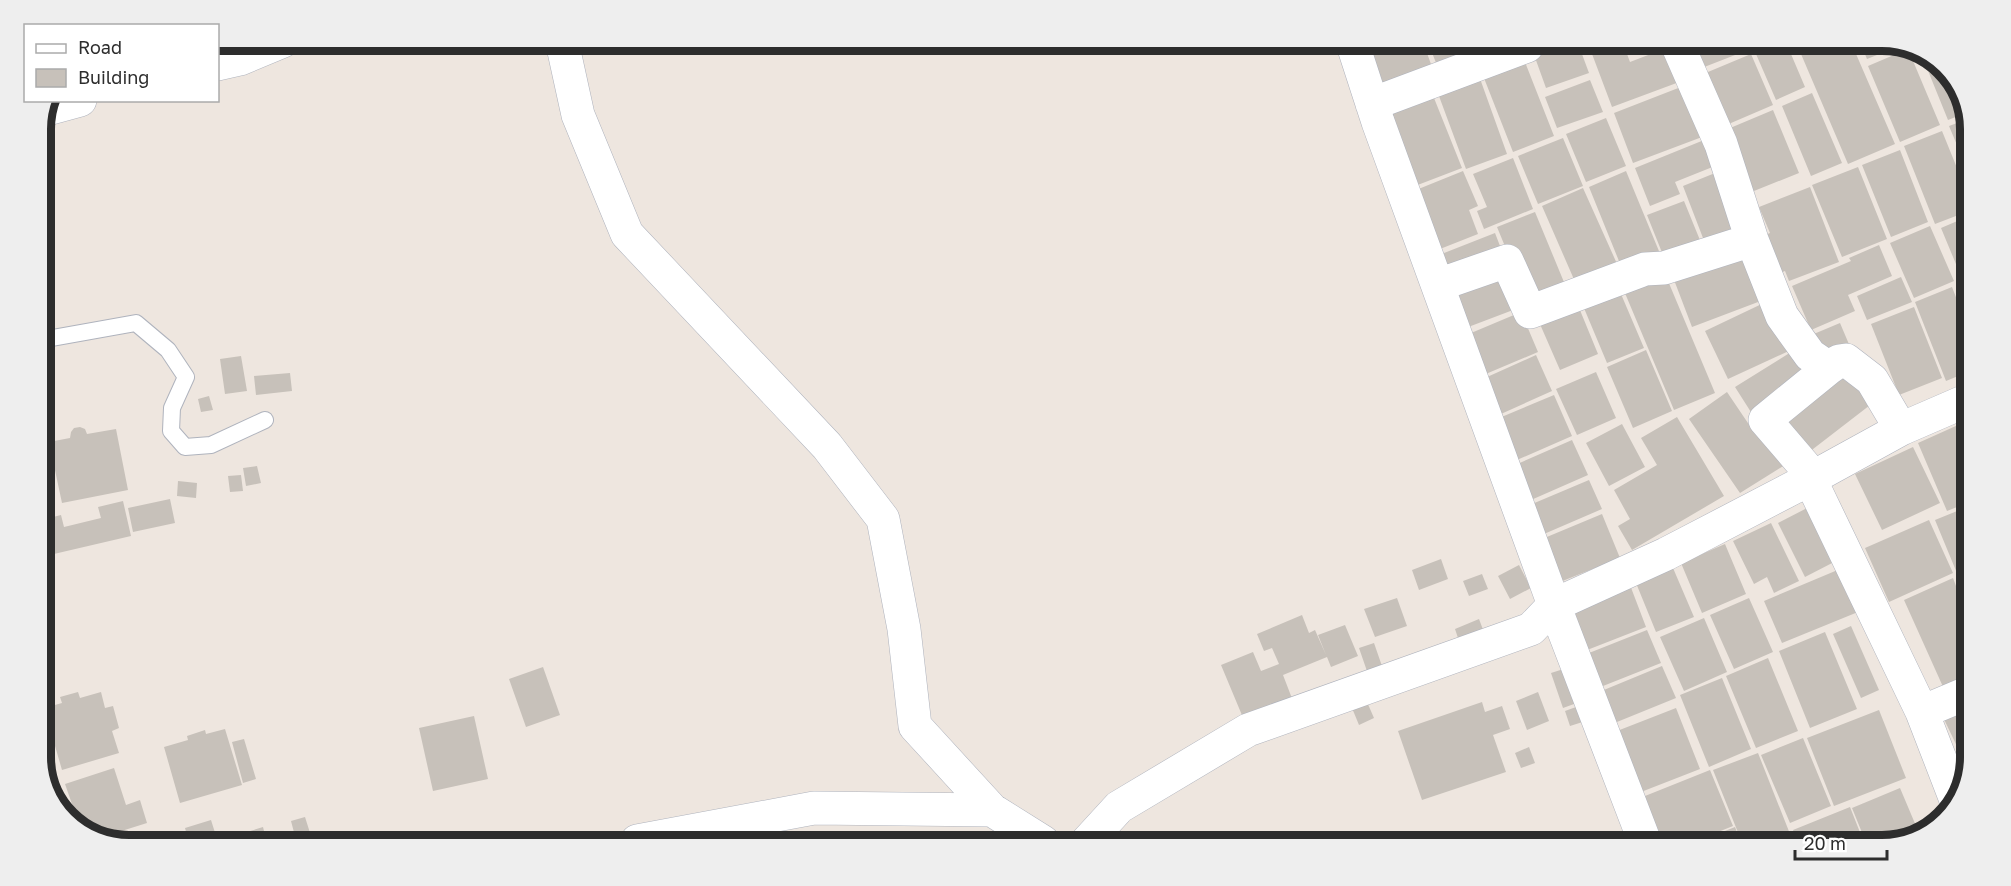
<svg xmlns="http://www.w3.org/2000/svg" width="2011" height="886" viewBox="0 0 2011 886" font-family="'Golos Text',sans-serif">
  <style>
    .building { fill: #c7c1ba }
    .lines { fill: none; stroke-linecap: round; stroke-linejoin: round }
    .lane-casing { stroke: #afb3bd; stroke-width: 18 }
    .street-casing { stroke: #afb3bd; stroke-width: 34 }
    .lane { stroke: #fff; stroke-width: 16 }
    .street { stroke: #fff; stroke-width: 33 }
    .rim { fill: none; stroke: #2d2d2d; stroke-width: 8 }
  </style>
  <rect width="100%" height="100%" fill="#eee6df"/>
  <!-- building -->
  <path class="building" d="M1375,45H1424L1435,75L1383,94L1366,48Z
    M1429,45L1479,46L1483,56L1440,73Z
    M1550,46H1579L1589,73L1546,88L1533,52Z
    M1589,46H1624L1630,62L1669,47L1682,81L1612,107Z
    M1684,46L1747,47L1748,50L1694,71Z
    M1772,47H1788L1805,87L1776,100L1756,54Z
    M1798,47H1853L1895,144L1848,164Z
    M1862,47H1897L1867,59Z
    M1908,49L1940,125L1900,142L1868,66Z
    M1920,51L1952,76L1966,113L1948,120Z
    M1751,54L1773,105L1717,129L1696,77Z
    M1523,57L1554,136L1513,152L1482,73Z
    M1478,73L1507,154L1466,169L1436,88Z
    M1590,80L1603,112L1557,128L1545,97Z
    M1686,85L1710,134L1633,163L1614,113Z
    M1430,88L1462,168L1415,186L1383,107Z
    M1812,93L1842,163L1811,176L1782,106Z
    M1773,110L1799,173L1749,193L1723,131Z
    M1606,118L1626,166L1586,182L1566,134Z
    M1968,119L1970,124V176L1949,126Z
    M1942,131L1970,200L1969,211L1935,224L1904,146Z
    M1563,138L1583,186L1538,204L1518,156Z
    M1709,138L1720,164L1675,182L1680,194L1650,206L1635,168Z
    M1900,150L1928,222L1891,237L1862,165Z
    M1513,158L1533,209L1484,229L1477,211L1487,207L1473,174Z
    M1858,167L1887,239L1842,257L1812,185Z
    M1463,171L1478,206L1469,210L1478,234L1440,249L1416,190Z
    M1626,171L1661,256L1623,271L1589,187Z
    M1720,171L1746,236L1708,251L1683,186Z
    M1810,187L1839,262L1789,281L1785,271L1780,273L1765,235L1770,233L1759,207Z
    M1583,188L1618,266L1576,284L1542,206Z
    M1684,201L1704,250L1667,265L1647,215Z
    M1535,212L1566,287L1528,302L1497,227Z
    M1969,216V278L1963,281L1941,228Z
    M1930,226L1954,281L1914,298L1890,243Z
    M1495,233L1505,259L1449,280L1439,255Z
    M1879,245L1892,276L1848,295L1855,311L1811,330L1792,286L1851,261L1849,258Z
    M1748,253L1766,299L1692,327L1671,272Z
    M1504,264L1521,307L1463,329L1446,287Z
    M1663,269L1715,393L1674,410L1622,286Z
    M1901,277L1912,302L1867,320L1857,296Z
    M1618,287L1644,348L1607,363L1581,301Z
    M1952,287L1968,328V372L1946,381L1915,302Z
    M1575,298L1598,354L1560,370L1536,315Z
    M1768,301L1791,350L1728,379L1705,331Z
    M1914,307L1942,378L1899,395L1871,324Z
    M1521,312L1538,352L1481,376L1464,336Z
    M1840,323L1851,349L1831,358L1809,336Z
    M1799,347L1818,373L1756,420L1735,387Z
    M1646,350L1672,411L1633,428L1607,367Z
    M1536,355L1552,391L1492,418L1476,382Z
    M241,356L247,391L225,394L220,359Z
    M1843,362L1874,402L1804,456L1773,416Z
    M1596,372L1616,418L1577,435L1556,389Z
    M290,373L292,391L256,395L254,376Z
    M41,376H45L53,426L41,428Z
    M1727,392L1754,432L1793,460L1740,493L1689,419Z
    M1554,395L1572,436L1510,463L1492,421Z
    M209,396L213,410L201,412L198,399Z
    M1677,417L1724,496L1632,550L1618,526L1630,519L1614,490L1657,465L1641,438Z
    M1967,421V503L1947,511L1918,443Z
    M1622,424L1645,467L1609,486L1586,443Z
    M80,427L85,429L87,434L116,429L128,490L62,503L49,442L70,438L71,432L74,428Z
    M1572,440L1588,475L1531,500L1515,465Z
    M1913,447L1940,503L1882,530L1855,474Z
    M257,466L261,483L246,486L243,468Z
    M241,475L243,491L230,492L228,476Z
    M1589,480L1602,509L1537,537L1525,507Z
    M178,481L197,483L196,498L177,496Z
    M170,499L175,523L133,532L128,508Z
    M123,501L131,536L41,557V520L61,515L64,527L101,518L98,507Z
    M1809,507L1836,561L1805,577L1778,523Z
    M1967,507L1966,575L1959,578L1935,520Z
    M1602,514L1620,558L1560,582L1542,539Z
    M1929,520L1953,573L1889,602L1865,548Z
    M1771,523L1799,581L1774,593L1767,577L1754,584L1733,541Z
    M1725,544L1746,594L1702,613L1681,563Z
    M1441,559L1448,579L1419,590L1412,570Z
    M1519,565L1531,588L1510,599L1498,576Z
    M1673,568L1694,617L1656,632L1636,583Z
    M1840,569L1858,612L1782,643L1764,601Z
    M1482,574L1488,589L1469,596L1463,581Z
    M1953,578L1956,586L1966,582L1965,680L1944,689L1904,600Z
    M1630,585L1646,627L1582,652L1566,610Z
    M1397,598L1407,626L1375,637L1364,609Z
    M1749,598L1773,652L1734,669L1710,615Z
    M1302,615L1309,633L1315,630L1326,655L1318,635L1345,625L1358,656L1331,667L1327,657L1283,675L1293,701L1244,720L1221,665L1253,652L1261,671L1279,664L1272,648L1264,651L1257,634Z
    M1704,618L1727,672L1684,691L1660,637Z
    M1479,619L1485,635L1460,644L1455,629Z
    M1851,626L1879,690L1861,698L1833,634Z
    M1647,630L1661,663L1598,688L1584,655Z
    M1825,632L1857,709L1810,728L1779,651Z
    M1374,643L1383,669L1368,674L1359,648Z
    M1768,658L1798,731L1756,748L1726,676Z
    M1573,666L1585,700L1563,708L1551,673Z
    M1662,666L1676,698L1612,724L1599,692Z
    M543,667L560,715L526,727L509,679Z
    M1722,678L1751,749L1709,767L1680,695Z
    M78,692L80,698L101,692L105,708L113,706L119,728L112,731L119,753L62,770L44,708L62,703L60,697Z
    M1538,692L1549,721L1527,730L1516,701Z
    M1367,702L1374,718L1359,725L1352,708Z
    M1482,702L1485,712L1502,706L1510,729L1493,735L1506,772L1422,800L1398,731Z
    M1587,703L1592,719L1570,726L1565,711Z
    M1965,704L1964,761L1942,715Z
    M1676,708L1700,769L1641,792L1617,731Z
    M1879,710L1906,778L1834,806L1807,738Z
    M474,716L488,779L433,791L419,728Z
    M225,729L242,785L180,803L164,747L188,740L187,736L205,730L206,734Z
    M1803,738L1831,806L1790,823L1761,755Z
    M244,739L256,779L243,783L232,742Z
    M1529,747L1535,763L1521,768L1515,753Z
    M1758,753L1792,839L1776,845H1743L1713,770Z
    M114,768L126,805L140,800L147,823L96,839L80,827L65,784Z
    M1710,770L1733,826L1686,845H1653L1635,800Z
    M1900,788L1919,833L1882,845H1867L1852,808Z
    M1850,807L1865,845H1799L1793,830Z
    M305,817L311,836L296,840L291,821Z
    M211,820L217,839H188L185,828Z
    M263,827L266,839H224Z
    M1735,827L1742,845H1698L1697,842Z"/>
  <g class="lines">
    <defs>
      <path id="lane" d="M41,340L136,323L168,350L186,377L172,408L171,431L185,447L211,445L265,420"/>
      <path id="street" d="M562,42L578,115L627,234L827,446L883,519L904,629L915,726L992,810L1043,842
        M1353,45L1378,122L1554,605L1646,845
        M1678,46L1721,144L1752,240L1782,316L1810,355L1829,368L1765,420L1807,469L1810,479L1922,712L1956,800
        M218,64L240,59L283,41
        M1372,104L1527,46
        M47,109L80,100
        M1438,285L1507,261L1530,312L1645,269L1664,268L1752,240
        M1829,368L1839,361L1846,360L1872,380L1901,429
        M1922,712L1965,694
        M637,841L814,808L992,810
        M1086,843L1119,807L1248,730L1531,629L1554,605L1666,554L1810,479L1901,429L1968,400"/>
    </defs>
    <!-- lane casing -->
    <use href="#lane" class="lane-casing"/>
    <!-- street casing -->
    <use href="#street" class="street-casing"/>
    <!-- lane -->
    <use href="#lane" class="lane"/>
    <!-- street -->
    <use href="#street" class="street"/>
  </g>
  <!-- crop -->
  <path d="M0 0H2011V886H0ZM129 51H1882A78 78 0 0 1 1960 129V757A78 78 0 0 1 1882 835H129A78 78 0 0 1 51 757V129A78 78 0 0 1 129 51Z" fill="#eee" fill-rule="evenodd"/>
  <path class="rim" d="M129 51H1882A78 78 0 0 1 1960 129V757A78 78 0 0 1 1882 835H129A78 78 0 0 1 51 757V129A78 78 0 0 1 129 51Z"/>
  <!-- legend -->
  <rect x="24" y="24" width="195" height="78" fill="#ffffff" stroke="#ababab" stroke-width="1.5"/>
  <rect x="36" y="44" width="30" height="9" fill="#ffffff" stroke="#ababab" stroke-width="1.5"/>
  <text x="78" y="54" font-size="18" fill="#2d2d2d">Road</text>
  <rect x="36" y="69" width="30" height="18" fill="#c7c1ba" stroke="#ababab" stroke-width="1.5"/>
  <text x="78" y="84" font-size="18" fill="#2d2d2d">Building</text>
  <!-- scale -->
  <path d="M1795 850v9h92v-9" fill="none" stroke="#2d2d2d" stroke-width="3"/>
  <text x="1804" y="850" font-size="18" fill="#2d2d2d" stroke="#ffffff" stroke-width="4.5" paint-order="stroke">20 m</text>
</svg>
